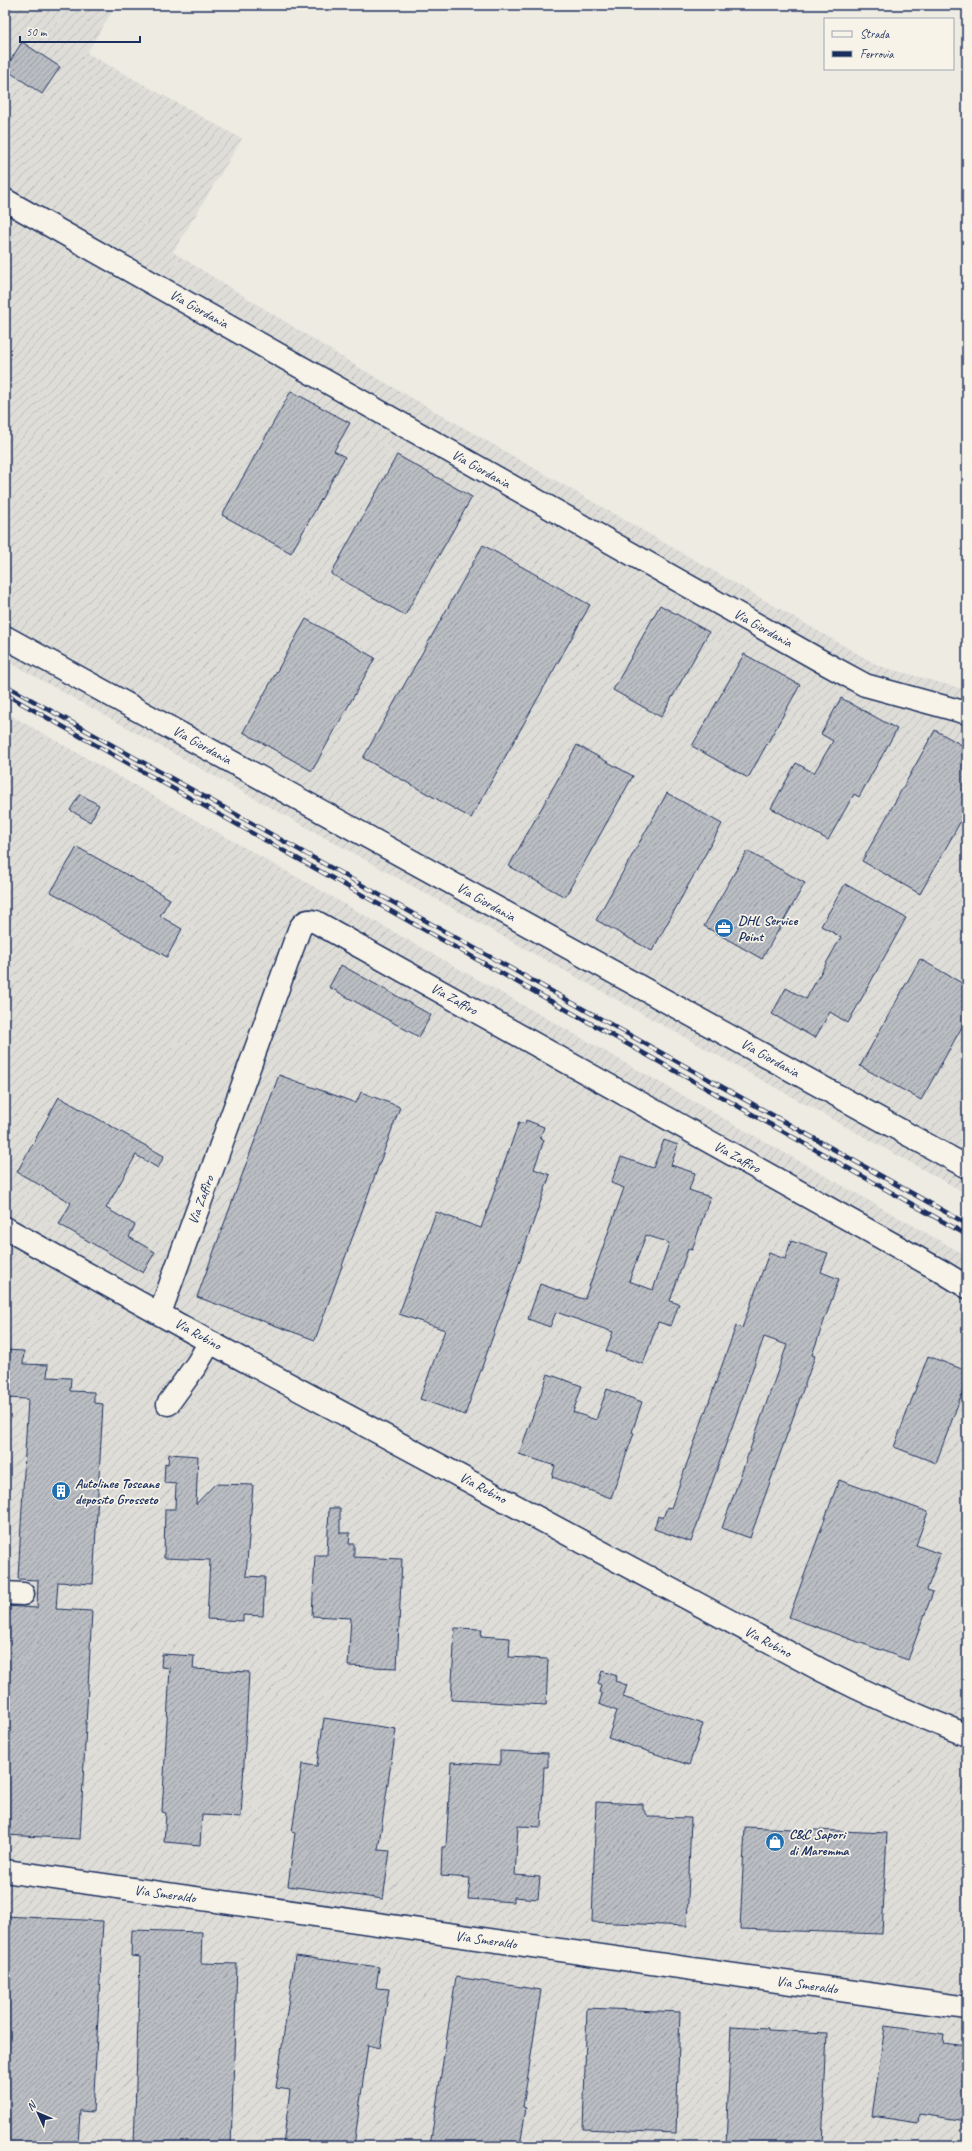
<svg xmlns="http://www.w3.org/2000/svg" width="972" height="2151" viewBox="0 0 972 2151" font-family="Caveat,sans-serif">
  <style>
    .industrial { fill: url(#industrial-furrows) }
    .building { fill: url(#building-hatch); stroke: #1b2f5e; fill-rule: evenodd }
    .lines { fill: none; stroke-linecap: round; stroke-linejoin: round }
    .minor-casing { stroke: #1b2f5e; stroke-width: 25 }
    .minor { stroke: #f7f3e8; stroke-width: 22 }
    .rail-casing { stroke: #1b2f5e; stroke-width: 4.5 }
    .rail { stroke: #f7f3e8; stroke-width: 3; stroke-dasharray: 9; stroke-linecap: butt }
    .labels { text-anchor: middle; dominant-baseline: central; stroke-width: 3.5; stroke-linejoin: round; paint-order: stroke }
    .street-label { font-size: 14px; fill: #1b2f5e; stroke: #f7f3e8 }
    .poi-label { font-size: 14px; font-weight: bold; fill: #1b2f5e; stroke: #f7f3e8; text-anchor: start }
  </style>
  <defs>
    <pattern id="industrial-furrows" width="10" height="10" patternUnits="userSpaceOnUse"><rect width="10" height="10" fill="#deddd8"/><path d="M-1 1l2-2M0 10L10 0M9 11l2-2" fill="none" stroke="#bebebc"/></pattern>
    <pattern id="building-hatch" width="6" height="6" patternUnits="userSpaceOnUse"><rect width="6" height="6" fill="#babdc2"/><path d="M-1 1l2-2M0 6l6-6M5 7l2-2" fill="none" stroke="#969aa1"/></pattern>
  </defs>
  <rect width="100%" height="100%" fill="#eeebe2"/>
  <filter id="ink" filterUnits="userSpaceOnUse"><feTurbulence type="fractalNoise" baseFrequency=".025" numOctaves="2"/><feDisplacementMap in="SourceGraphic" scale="8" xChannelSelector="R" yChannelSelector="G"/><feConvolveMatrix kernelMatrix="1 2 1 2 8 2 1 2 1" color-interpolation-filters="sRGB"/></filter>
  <g filter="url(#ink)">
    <!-- industrial -->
    <path class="industrial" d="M5,5H116L87,53L242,139L173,252L358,367L879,666L967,690V1194L5,660Z
      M5,712L967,1256V2146H5Z"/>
    <!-- building -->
    <path class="building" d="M22,42L60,67L42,94L5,69Z
      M291,391L350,423L334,451L345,457L291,553L222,515Z
      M397,455L472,497L405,615L331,574Z
      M483,545L590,605L471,818L363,758Z
      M660,605L709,632L661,717L613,690Z
      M306,619L375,658L312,771L243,732Z
      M744,654L800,685L748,778L692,746Z
      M841,698L897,729L859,797L854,794L828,840L771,808L796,763L814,773L833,741L821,734Z
      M935,730L967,748V810L920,894L862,861Z
      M577,745L633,776L565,897L509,866Z
      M667,793L722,824L652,951L596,920Z
      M80,794L99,805L90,822L70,810Z
      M77,847L170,899L160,916L182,929L167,957L51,892Z
      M747,851L805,883L762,959L704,926Z
      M845,884L906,918L848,1023L830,1012L815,1038L772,1014L786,988L806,999L841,937L821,926Z
      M920,959L967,986V1018L921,1100L860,1066Z
      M341,965L431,1015L419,1037L329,987Z
      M279,1075L356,1103L361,1092L400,1107L315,1340L197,1297Z
      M59,1097L164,1156L158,1168L136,1155L106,1208L135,1225L129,1237L155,1252L143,1273L59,1224L71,1203L17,1172Z
      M526,1120L544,1127L540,1139L544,1140L534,1169L550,1175L465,1415L420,1399L445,1330L399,1314L436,1212L481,1228L519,1122L525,1124Z
      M664,1140L678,1145L671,1165L695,1173L689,1190L710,1197L692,1250L688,1249L670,1301L679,1304L671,1326L658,1322L643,1364L606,1351L613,1332L556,1312L550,1327L528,1319L540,1284L583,1299L585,1298L624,1188L611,1183L621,1157L653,1168ZM646,1235L669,1243L653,1290L629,1281Z
      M791,1241L828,1253L821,1272L839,1279L812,1355L815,1356L750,1538L722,1528L787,1345L764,1337L691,1542L654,1529L658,1516L663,1518L667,1507L671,1508L736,1326L742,1328L769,1253L785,1259Z
      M5,1350L24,1351L23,1364L48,1365L47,1377L71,1378L70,1391L94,1392V1403L103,1404L93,1584L58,1582L56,1609L92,1611L80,1839L5,1835V1606L37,1608L38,1580L18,1579L28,1399L5,1398Z
      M928,1356L967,1371V1380L936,1463L894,1447Z
      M548,1374L582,1386L573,1412L596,1420L607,1389L642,1402L632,1432L634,1433L611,1498L552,1477L555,1466L519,1454Z
      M169,1454L198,1456L196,1504L215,1484L253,1485L246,1576L265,1577L263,1616L243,1615V1621L207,1619L210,1560L164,1558L165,1509H175L176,1484L164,1483L165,1463L168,1464Z
      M839,1480L928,1512L916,1545L940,1554L927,1590L933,1592L908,1660L789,1617Z
      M329,1508H340V1533H350L349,1544H354V1557L402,1559L397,1668L348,1666L351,1618L312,1616L315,1555H327Z
      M455,1628L482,1629L481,1636L510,1638L509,1657L548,1659L546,1705L451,1700Z
      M162,1654L194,1656L193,1669L249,1672L241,1817L202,1815L200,1845L164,1842L166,1813L162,1812L170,1668L161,1667Z
      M602,1671L617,1676L615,1681L627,1685L623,1697L703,1724L689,1765L608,1738L617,1711L599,1704L602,1694L599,1692L601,1685L598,1683Z
      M324,1718L396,1729L378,1850L390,1851L383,1899L288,1886L295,1833L292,1832L302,1764L317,1766Z
      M500,1751L548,1753V1767H544L541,1827L518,1826L515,1875L540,1877L538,1899L514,1897V1902L468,1899L470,1878L441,1876L442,1847H446L451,1762L500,1765Z
      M596,1802L643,1804V1809L649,1817L691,1818L687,1926L592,1922Z
      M745,1827L887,1833L882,1934L740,1929Z
      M5,1916L103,1921L93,2112L80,2111L78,2146H5Z
      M132,1930L202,1932L201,1963L237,1964L231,2146H134L140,1957L131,1956Z
      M295,1956L379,1967L376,1988L389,1989L380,2048L368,2045L354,2146H283L290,2090L276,2088Z
      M456,1977L541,1990L523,2107L526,2108L520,2146H430Z
      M587,2008L680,2012L676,2133L583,2129Z
      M731,2026L768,2028V2030L827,2033L822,2146H726Z
      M885,2026L944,2034L943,2043L967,2046V2121L919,2114L918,2123L872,2116Z"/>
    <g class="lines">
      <defs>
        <path id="minor" d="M5,200L821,661L865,685L967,713
          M5,637L967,1167
          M5,1228L210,1342L821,1670C869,1695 917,1716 967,1735
          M160,1313L299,930C303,922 307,919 316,922L941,1271L967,1287
          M168,1404L197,1364L210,1342
          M5,1593L23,1594
          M5,1871L967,2008"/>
      </defs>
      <!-- minor casing -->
      <use href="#minor" class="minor-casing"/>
      <!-- minor -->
      <use href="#minor" class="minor"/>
      <defs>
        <path id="rail" d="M5,685L967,1224
          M5,694L967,1235"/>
      </defs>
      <!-- rail casing -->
      <use href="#rail" class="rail-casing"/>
      <!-- rail -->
      <use href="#rail" class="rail"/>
    </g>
  </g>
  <!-- icons -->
  <defs>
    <symbol id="office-disc" viewBox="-11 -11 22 22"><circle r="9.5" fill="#1f6fb2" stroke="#f7f3e8"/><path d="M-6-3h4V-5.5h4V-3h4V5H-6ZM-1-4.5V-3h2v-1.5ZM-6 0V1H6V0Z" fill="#fff"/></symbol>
    <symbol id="building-disc" viewBox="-11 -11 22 22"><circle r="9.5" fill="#1f6fb2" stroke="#f7f3e8"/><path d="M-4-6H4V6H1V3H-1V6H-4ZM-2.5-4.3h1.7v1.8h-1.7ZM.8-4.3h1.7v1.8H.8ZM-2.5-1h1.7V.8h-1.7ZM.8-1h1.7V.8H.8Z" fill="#fff"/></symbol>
    <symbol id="shop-disc" viewBox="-11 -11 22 22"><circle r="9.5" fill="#1f6fb2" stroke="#f7f3e8"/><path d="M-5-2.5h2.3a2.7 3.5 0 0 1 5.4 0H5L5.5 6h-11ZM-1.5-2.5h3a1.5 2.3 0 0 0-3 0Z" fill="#fff"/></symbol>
  </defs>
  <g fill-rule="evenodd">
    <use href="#office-disc" x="713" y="917" width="22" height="22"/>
    <use href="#building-disc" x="50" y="1480" width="22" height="22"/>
    <use href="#shop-disc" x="764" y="1831" width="22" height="22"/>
  </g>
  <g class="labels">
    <!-- street labels -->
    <g class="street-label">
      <text transform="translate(199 309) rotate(29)">Via Giordania</text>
      <text transform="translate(481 469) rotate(29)">Via Giordania</text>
      <text transform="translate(763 628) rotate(29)">Via Giordania</text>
      <text transform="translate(202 745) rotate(29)">Via Giordania</text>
      <text transform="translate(486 902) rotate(29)">Via Giordania</text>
      <text transform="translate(454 999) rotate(29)">Via Zaffiro</text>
      <text transform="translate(770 1058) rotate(29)">Via Giordania</text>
      <text transform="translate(737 1157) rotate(29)">Via Zaffiro</text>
      <text transform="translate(201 1200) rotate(-70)">Via Zaffiro</text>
      <text transform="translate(198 1334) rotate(29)">Via Rubino</text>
      <text transform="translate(483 1488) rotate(28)">Via Rubino</text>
      <text transform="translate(768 1642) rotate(28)">Via Rubino</text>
      <text transform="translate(165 1894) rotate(8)">Via Smeraldo</text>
      <text transform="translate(486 1940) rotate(8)">Via Smeraldo</text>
      <text transform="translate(807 1985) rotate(8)">Via Smeraldo</text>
    </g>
    <!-- poi labels -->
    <g class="poi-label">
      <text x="738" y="920">DHL Service<tspan x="738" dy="16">Point</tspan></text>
      <text x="75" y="1483">Autolinee Toscane<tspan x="75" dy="16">deposito Grosseto</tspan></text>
      <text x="789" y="1834">C&amp;C Sapori<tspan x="789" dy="16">di Maremma</tspan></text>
    </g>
  </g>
  <!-- margin -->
  <rect width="972" height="2151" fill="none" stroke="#f7f3e8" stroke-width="20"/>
  <rect x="10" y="10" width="952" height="2131" fill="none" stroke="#1b2f5e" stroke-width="1.5" filter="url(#ink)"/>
  <!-- legend -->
  <rect x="824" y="18" width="130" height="52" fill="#f7f3e8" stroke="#9fa5b1"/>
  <rect x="832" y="31" width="20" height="6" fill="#f7f3e8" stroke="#9fa5b1"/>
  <text x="860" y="38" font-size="12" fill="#1b2f5e">Strada</text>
  <rect x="832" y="51" width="20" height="6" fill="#1b2f5e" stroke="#9fa5b1"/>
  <text x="860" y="58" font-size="12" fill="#1b2f5e">Ferrovia</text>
  <!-- north arrow -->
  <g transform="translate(38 2113) rotate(314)" stroke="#f7f3e8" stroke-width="3" paint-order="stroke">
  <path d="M0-3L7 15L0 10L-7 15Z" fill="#1b2f5e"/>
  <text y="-6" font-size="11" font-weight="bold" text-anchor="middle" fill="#1b2f5e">N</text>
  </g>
  <!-- scale -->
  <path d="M20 36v6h120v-6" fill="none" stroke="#1b2f5e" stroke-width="2"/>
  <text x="26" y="36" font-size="12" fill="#1b2f5e" stroke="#f7f3e8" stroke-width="3" paint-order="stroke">50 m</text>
</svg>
